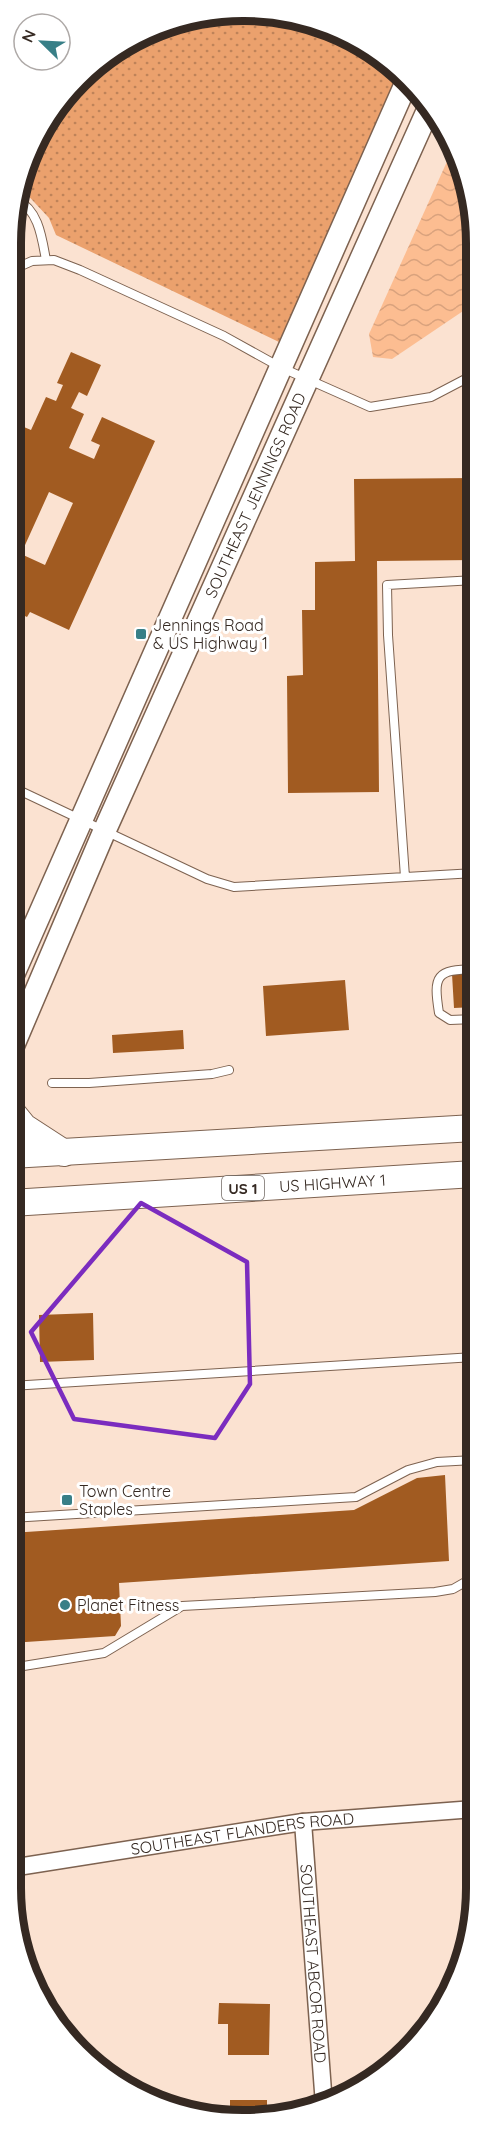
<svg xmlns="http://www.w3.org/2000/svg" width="487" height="2131" viewBox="0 0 487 2131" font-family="Quicksand,sans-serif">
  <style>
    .grass { fill: url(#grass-dots) }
    .water { fill: url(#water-waves) }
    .building { fill: #a15b21; fill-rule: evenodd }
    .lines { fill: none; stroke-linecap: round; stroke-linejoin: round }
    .lane-casing { stroke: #7d6250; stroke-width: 10 }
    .street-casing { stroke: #7d6250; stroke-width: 19 }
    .secondary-casing { stroke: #7d6250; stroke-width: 25 }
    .primary-casing { stroke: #7d6250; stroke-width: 28 }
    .lane { stroke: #fff; stroke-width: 8 }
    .street { stroke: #fff; stroke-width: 16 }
    .secondary { stroke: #fff; stroke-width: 22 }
    .primary { stroke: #fff; stroke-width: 26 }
    .marked { fill: none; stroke: #7b2cbf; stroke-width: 4.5; stroke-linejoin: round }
    .poi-dot { fill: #387f87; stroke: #fff; stroke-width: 2 }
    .labels { text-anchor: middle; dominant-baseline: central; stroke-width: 6; stroke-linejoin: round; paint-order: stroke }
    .shield { fill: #fff; stroke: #726964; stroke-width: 1.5 }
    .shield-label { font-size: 15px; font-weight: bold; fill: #352922 }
    .street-label { font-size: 16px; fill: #352922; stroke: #fff }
    .poi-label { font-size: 16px; fill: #352922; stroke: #fff; text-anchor: start }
    .rim { fill: none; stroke: #352922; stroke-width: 8 }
  </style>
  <defs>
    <pattern id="grass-dots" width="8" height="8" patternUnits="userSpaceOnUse" patternTransform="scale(1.5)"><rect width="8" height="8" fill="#eba16d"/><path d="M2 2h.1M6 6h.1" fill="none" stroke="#bf8359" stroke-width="1.8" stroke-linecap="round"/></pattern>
    <pattern id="water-waves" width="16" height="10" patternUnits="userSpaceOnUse" patternTransform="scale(1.5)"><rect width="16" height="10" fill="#fcbd91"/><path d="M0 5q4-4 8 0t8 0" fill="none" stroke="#d9a27d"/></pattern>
  </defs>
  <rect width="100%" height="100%" fill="#fbe2d1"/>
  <!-- grass -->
  <path class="grass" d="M274,13L327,29L359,44L400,73L279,342L56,235L49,218L21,188L42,127L102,58L184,18Z"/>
  <!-- water -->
  <path class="water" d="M454,146L475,213V303L392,359L373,357L369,334Z"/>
  <!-- building -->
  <path class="building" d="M71,352L101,365L87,396L79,392L71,408L84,414L69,448L94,459L100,445L91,441L102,417L155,441L69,630L30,612L27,617L12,610V422L31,430L46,397L56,401L63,385L57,383ZM49,492L73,503L45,565L21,554Z
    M12,377L22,381L12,403Z
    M475,478V560L377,561L379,792L288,793L287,676L303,675L302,610H315V562L355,561L354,479Z
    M475,973V1007L454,1008L452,974Z
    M345,980L349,1030L266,1036L263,986Z
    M183,1030L184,1049L113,1053L112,1035Z
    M466,1294H474V1337H468Z
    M93,1313L94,1360L40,1362L39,1315Z
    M445,1475L449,1561L119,1583L121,1626L115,1636L11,1643V1533L354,1510L417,1478Z
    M219,2003L270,2004L269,2055H228V2024H218Z
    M230,2100H267V2115L230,2120Z"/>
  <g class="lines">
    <defs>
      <path id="lane" d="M17,200C39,210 42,239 46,260
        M12,270L32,261L54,260L80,270L224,336L280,367L370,407L431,397L475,374
        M12,787L207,879L234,887L475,873
        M405,877L388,635L387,585L475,580
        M475,1019L450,1020L439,1013C433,975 436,970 475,969
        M52,1083H89L212,1074L229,1070
        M11,1386L474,1357
        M11,1518L356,1497L408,1470L437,1462L474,1460
        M11,1668L104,1653L182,1606L435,1592L453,1589L474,1577"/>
      <g id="street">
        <path id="s1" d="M303,1822L324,2105"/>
        <path id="s2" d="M11,1868L303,1822L474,1809"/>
      </g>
      <g id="secondary">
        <path d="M12,977L408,79"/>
        <path id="s3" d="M12,1048L104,832L429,108"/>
      </g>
      <g id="primary">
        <path d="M11,1111L24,1127L64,1153"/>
        <path d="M11,1155L474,1128"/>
        <path id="s4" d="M11,1203L474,1174"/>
      </g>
    </defs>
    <!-- lane casing -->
    <use href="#lane" class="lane-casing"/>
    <!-- street casing -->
    <use href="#street" class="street-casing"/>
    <!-- secondary casing -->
    <use href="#secondary" class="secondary-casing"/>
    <!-- primary casing -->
    <use href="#primary" class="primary-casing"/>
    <!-- lane -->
    <use href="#lane" class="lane"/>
    <!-- street -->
    <use href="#street" class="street"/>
    <!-- secondary -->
    <use href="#secondary" class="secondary"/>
    <!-- primary -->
    <use href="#primary" class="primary"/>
  </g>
  <!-- marked area -->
  <path class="marked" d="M141,1203L247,1262L250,1384L215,1438L74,1419L31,1332Z"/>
  <!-- markers -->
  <g class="poi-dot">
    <rect x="135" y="628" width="12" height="12" rx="3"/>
    <rect x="61" y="1494" width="12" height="12" rx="3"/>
    <circle cx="65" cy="1605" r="6"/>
  </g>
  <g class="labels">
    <!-- shield labels -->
    <rect class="shield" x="222" y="1176" width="42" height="24" rx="4.5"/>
    <g class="shield-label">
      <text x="243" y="1188">US 1</text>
    </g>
    <!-- street labels -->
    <g class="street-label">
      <text stroke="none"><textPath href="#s3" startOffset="604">SOUTHEAST JENNINGS ROAD</textPath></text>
      <text stroke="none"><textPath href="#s4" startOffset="322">US HIGHWAY 1</textPath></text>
      <text stroke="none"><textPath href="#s2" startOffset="234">SOUTHEAST FLANDERS ROAD</textPath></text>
      <text stroke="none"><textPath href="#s1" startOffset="142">SOUTHEAST ABCOR ROAD</textPath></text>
    </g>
    <!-- poi labels -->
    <g class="poi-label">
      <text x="153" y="625">Jennings Road<tspan x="153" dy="18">&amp; US Highway 1</tspan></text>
      <text x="79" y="1491">Town Centre<tspan x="79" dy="18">Staples</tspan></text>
      <text x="77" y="1605">Planet Fitness</text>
    </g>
  </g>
  <!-- crop -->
  <path d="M0 0H487V2131H0ZM243 21H244A222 222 0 0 1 466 243V1888A222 222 0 0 1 244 2110H243A222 222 0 0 1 21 1888V243A222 222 0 0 1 243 21Z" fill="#fff" fill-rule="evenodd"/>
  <path class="rim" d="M243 21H244A222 222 0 0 1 466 243V1888A222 222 0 0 1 244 2110H243A222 222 0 0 1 21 1888V243A222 222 0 0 1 243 21Z"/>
  <!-- north arrow -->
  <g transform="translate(42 42) rotate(294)"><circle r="28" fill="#ffffff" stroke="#aea9a7" stroke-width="1.5"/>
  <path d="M0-4.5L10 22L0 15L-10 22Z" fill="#387f87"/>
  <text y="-9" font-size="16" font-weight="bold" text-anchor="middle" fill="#352922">N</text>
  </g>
</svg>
